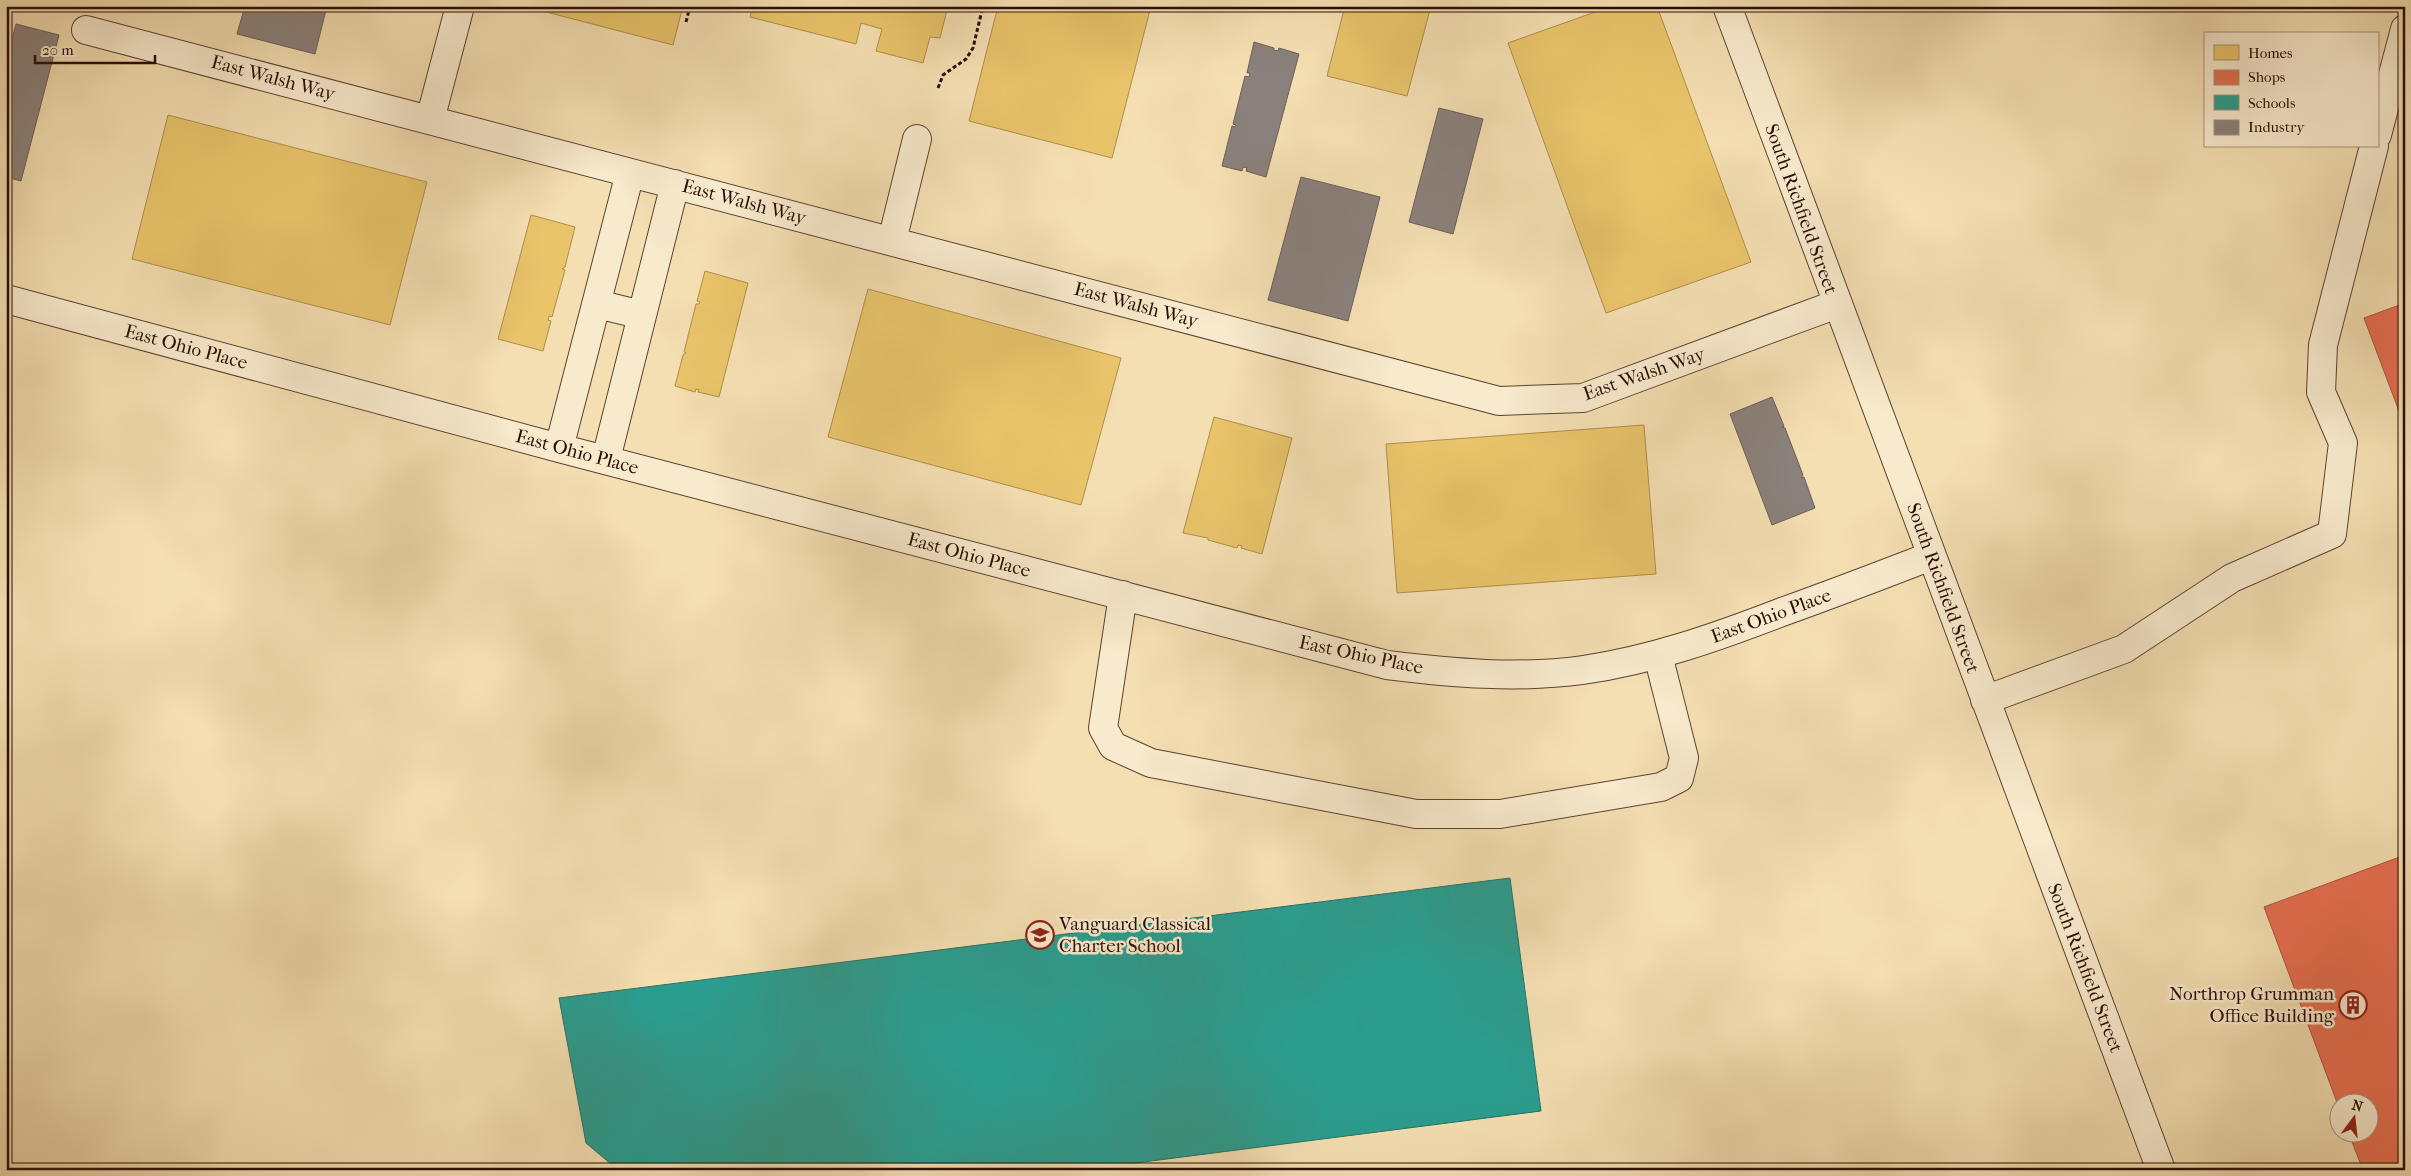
<svg xmlns="http://www.w3.org/2000/svg" width="2411" height="1176" viewBox="0 0 2411 1176" font-family="'IM FELL French Canon',serif">
  <style>
    .homes { fill: #e9c46a; stroke: #af8d4b }
    .shops { fill: #e76f51; stroke: #ae523a }
    .schools { fill: #2a9d8f; stroke: #2a7265 }
    .industry { fill: #8a817c; stroke: #6d5e58 }
    .lines { fill: none; stroke-linecap: round; stroke-linejoin: round }
    .minor-casing { stroke: #5c4230; stroke-width: 30 }
    .path { stroke: #290d04; stroke-width: 3; stroke-dasharray: 4 2.5; stroke-linecap: butt }
    .minor { stroke: #f8eacd; stroke-width: 28 }
    .labels { text-anchor: middle; dominant-baseline: central; stroke-width: 5; stroke-linejoin: round; paint-order: stroke }
    .street-label { font-size: 19px; fill: #290d04; stroke: #f8eacd }
    .poi-label { font-size: 19px; fill: #290d04; stroke: #f8eacd; text-anchor: start }
  </style>
  <rect width="100%" height="100%" fill="#f4dfb2"/>
  <filter id="stains"><feTurbulence type="fractalNoise" baseFrequency=".004" numOctaves="4"/><feColorMatrix values="0 0 0 0 .2 0 0 0 0 .09 0 0 0 0 .02 0 0 0 .5 -.17"/></filter>
  <radialGradient id="worn" r=".72"><stop offset=".6" stop-color="#630" stop-opacity="0"/><stop offset="1" stop-color="#630" stop-opacity=".3"/></radialGradient>
  <!-- homes -->
  <path class="homes" d="M532,6H683L673,45L531,8Z
    M753,6H948L940,38L930,37L923,63L876,51L882,29L861,23L856,44L750,17Z
    M998,6H1151L1112,158L969,121Z
    M1345,6H1431L1407,96L1327,76Z
    M1612,6H1657L1751,262L1606,313L1508,43Z
    M168,115L427,182L390,325L132,259Z
    M531,215L575,227L565,267L562,269L565,270L552,317L549,316L548,320L551,321L543,351L498,339Z
    M705,271L748,283L719,397L698,392L699,390L696,389L695,392L675,386L683,355L686,353L684,352L696,304H699L700,302L697,301Z
    M868,289L1121,358L1081,505L828,437Z
    M1214,417L1292,438L1262,554L1241,548L1242,546L1238,545L1237,548L1208,540V538L1183,533Z
    M1644,425L1656,574L1397,593L1386,444Z"/>
  <!-- shops -->
  <path class="shops" d="M2405,303V427L2364,318Z
    M2405,855V1169L2363,1170L2349,1134H2368V1104H2338V1105L2264,907Z"/>
  <!-- schools -->
  <path class="schools" d="M1510,878L1541,1111L1081,1170H618L586,1143L559,998Z"/>
  <!-- industry -->
  <path class="industry" d="M245,6H327L315,54L237,34Z
    M16,24L59,35L21,181L6,177V62Z
    M1254,42L1274,48V50L1278,51L1279,48L1299,54L1266,177L1246,171L1247,168L1243,167L1242,171L1222,166L1232,126L1235,127L1236,125L1233,124L1245,76L1249,77L1250,73H1247Z
    M1439,108L1483,119L1453,234L1409,222Z
    M1301,177L1380,197L1348,321L1268,300Z
    M1772,397L1784,426L1782,427L1785,428L1803,475L1801,478L1804,477L1815,508L1772,525L1730,414Z"/>
  <g class="lines">
    <defs>
      <path id="minor" d="M1727,6L2161,1170
        M86,30L1499,401L1583,398L1837,304
        M430,120L460,6
        M2377,135L2405,29
        M892,241L917,139
        M6,299L559,448L1387,665C1452,673 1518,679 1583,670C1652,660 1717,637 1782,612C1832,594 1882,575 1931,556
        M597,304L642,315
        M559,448L630,173
        M606,459L675,184
        M1123,595L1103,728L1113,746L1151,763L1416,814H1500L1661,787L1679,778L1684,758L1658,655
        M1985,700L2124,649L2232,578L2332,534L2343,443L2321,392L2323,345L2374,146"/>
    </defs>
    <!-- minor casing -->
    <use href="#minor" class="minor-casing"/>
    <!-- path -->
    <path class="path" d="M686,22L690,6
      M938,88L943,75L966,59L973,48L983,6"/>
    <!-- minor -->
    <use href="#minor" class="minor"/>
  </g>
  <!-- icons -->
  <defs>
    <symbol id="school-ring" viewBox="-11 -11 22 22"><circle r="9.5" fill="#f8eacd" stroke="#8f2418" stroke-width="1.5"/><path d="M0-5L7-2L0 1L-7-2ZM-4 1L0 2.5L4 1V4Q0 6-4 4Z" fill="#8f2418"/></symbol>
    <symbol id="building-ring" viewBox="-11 -11 22 22"><circle r="9.5" fill="#f8eacd" stroke="#8f2418" stroke-width="1.5"/><path d="M-4-6H4V6H1V3H-1V6H-4ZM-2.5-4.3h1.7v1.8h-1.7ZM.8-4.3h1.7v1.8H.8ZM-2.5-1h1.7V.8h-1.7ZM.8-1h1.7V.8H.8Z" fill="#8f2418"/></symbol>
  </defs>
  <g fill-rule="evenodd">
    <use href="#school-ring" x="1024" y="919" width="32" height="32"/>
    <use href="#building-ring" x="2337" y="989" width="32" height="32"/>
  </g>
  <g class="labels">
    <!-- street labels -->
    <g class="street-label">
      <text transform="translate(273 78) rotate(15)">East Walsh Way</text>
      <text transform="translate(744 202) rotate(15)">East Walsh Way</text>
      <text transform="translate(1801 209) rotate(70)">South Richfield Street</text>
      <text transform="translate(1136 305) rotate(15)">East Walsh Way</text>
      <text transform="translate(186 347) rotate(15)">East Ohio Place</text>
      <text transform="translate(1644 374) rotate(-19)">East Walsh Way</text>
      <text transform="translate(577 452) rotate(15)">East Ohio Place</text>
      <text transform="translate(969 555) rotate(15)">East Ohio Place</text>
      <text transform="translate(1943 588) rotate(70)">South Richfield Street</text>
      <text transform="translate(1771 616) rotate(-20)">East Ohio Place</text>
      <text transform="translate(1361 655) rotate(12)">East Ohio Place</text>
      <text transform="translate(2085 968) rotate(69)">South Richfield Street</text>
    </g>
    <!-- poi labels -->
    <g class="poi-label">
      <text x="1059" y="924">Vanguard Classical<tspan x="1059" dy="22">Charter School</tspan></text>
      <text x="2334" y="994" text-anchor="end">Northrop Grumman<tspan x="2334" dy="22">Office Building</tspan></text>
    </g>
  </g>
  <!-- margin -->
  <rect width="2411" height="1176" fill="none" stroke="#f4dfb2" stroke-width="25"/>
  <rect x="8" y="8" width="2396" height="1161" fill="none" stroke="#290d04" stroke-width="2.5"/>
  <rect x="12" y="12" width="2386" height="1151" fill="none" stroke="#290d04"/>
  <!-- legend -->
  <rect x="2204" y="32" width="175" height="115" fill="#f8eacd" stroke="#a5927d"/>
  <rect x="2214" y="45" width="25" height="15" fill="#e9c46a" stroke="#a5927d"/>
  <text x="2248" y="58" font-size="15" fill="#290d04">Homes</text>
  <rect x="2214" y="70" width="25" height="15" fill="#e76f51" stroke="#a5927d"/>
  <text x="2248" y="82" font-size="15" fill="#290d04">Shops</text>
  <rect x="2214" y="95" width="25" height="15" fill="#2a9d8f" stroke="#a5927d"/>
  <text x="2248" y="108" font-size="15" fill="#290d04">Schools</text>
  <rect x="2214" y="120" width="25" height="15" fill="#8a817c" stroke="#a5927d"/>
  <text x="2248" y="132" font-size="15" fill="#290d04">Industry</text>
  <!-- north arrow -->
  <g transform="translate(2354 1118) rotate(15)"><circle r="24" fill="#f8eacd" stroke="#a5927d"/>
  <path d="M0-4L9 19L0 12L-9 19Z" fill="#8f2418"/>
  <text y="-8" font-size="14" font-weight="bold" text-anchor="middle" fill="#290d04">N</text>
  </g>
  <!-- scale -->
  <path d="M35 55v8h120v-8" fill="none" stroke="#290d04" stroke-width="2.5"/>
  <text x="42" y="55" font-size="15" fill="#290d04" stroke="#f8eacd" stroke-width="4" paint-order="stroke">20 m</text>
  <rect width="100%" height="100%" filter="url(#stains)"/>
  <rect width="100%" height="100%" fill="url(#worn)"/>
</svg>
